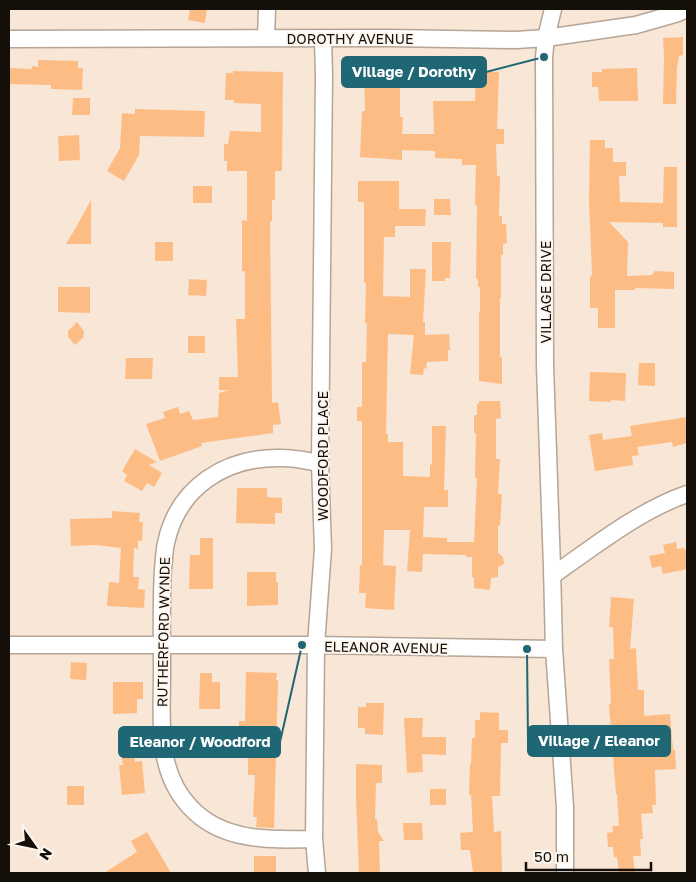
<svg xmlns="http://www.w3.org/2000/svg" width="696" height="882" viewBox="0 0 696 882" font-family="'Golos Text',sans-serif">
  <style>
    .building { fill: #febc85 }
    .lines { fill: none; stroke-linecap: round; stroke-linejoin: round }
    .street-casing { stroke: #b6a596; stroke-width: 19 }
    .street { stroke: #fff; stroke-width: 16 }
    .labels { text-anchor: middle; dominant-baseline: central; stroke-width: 4; stroke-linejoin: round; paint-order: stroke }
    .street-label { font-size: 14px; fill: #150f0a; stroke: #fdf6ef }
    .leader { fill: none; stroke: #1f6774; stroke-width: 2 }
    .callout-dot { fill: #1f6774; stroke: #fdf6ef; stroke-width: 2 }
    .callout { fill: #1f6774; stroke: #1f6774; stroke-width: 2 }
    .callout-label { font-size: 15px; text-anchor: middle; font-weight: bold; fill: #fff }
  </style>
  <rect width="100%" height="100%" fill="#f8e6d6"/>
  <!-- building -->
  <path class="building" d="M190,9H207L205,23L188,20Z
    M683,37V55L679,56L677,68L676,104H663L664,56L663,38Z
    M38,60L78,61V68H83L82,90L51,89V85L9,84V68L32,69V66L38,67Z
    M396,68V70L402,69L403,86L400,87V117H403L402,134H434L433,101H475L476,71L499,72L497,129H504V144H496L497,176H500L499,216H502V224H506L507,243L503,244V255H501V298H500V357H502V384L479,381V312H480V287H478V279H476L477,205H475L476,165H462V159L435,158V151L402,150V160L360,157L362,111H365L364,69Z
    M637,68L638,101H599L598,87H592V72H602V69Z
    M233,71L283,72L282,171H275V200H272V222L270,221L272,403L278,402L281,424L273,425V433L201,443L202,446L160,461L146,424L165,418L163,412L178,407L180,414L189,411L193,420L218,417L219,393L229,390H219V377H238L236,319H245V271H242V220L247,221V171H227V161H224V144H228L230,131L261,132V104L234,103V100H225L226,73H233Z
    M73,98H90V115H72Z
    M135,109L205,111L204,137L140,136L139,155L124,181L107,171L120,148L122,113L135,114Z
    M79,135L80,160L59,161L58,136Z
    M590,140H605V148H613V162H626V176H619L620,202L663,203L664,167H677V227H663V223L609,222L628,242L627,276L652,275L655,271L674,272V289L635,288V290H615V328H598V308H590V277L592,274L589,201Z
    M358,181H399V209H426L425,226H395V237H384L383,296L410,297V269H426L423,322H425V335L449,334L450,350H448V361L427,362L426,369L424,368L423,375L410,374L414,335L388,334L386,434H388V442H403V476L430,477V464L432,465V426H446L444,490H448V507H424L423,537L447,538V542H474L477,478H475L476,433H474V415H477V404H479V401H500L501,418L496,419V459H500L498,494H502L500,526L498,525V553L503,557L504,564L498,567V577L491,578L490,590L474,588V578L472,577V557H466V555L423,554L422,572L407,571L410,530H384L383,565L396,566L394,610L365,608L366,593H359L360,565H362V421H357V407H362V362H366L367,323H365L366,283H364V202H358Z
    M193,186H212V203H193Z
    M434,199H450L451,215H434Z
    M91,200V244H66L75,229Z
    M155,242H173V261H155Z
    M432,242H451L450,278H445V281H432Z
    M189,279L207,280L206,296L188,295Z
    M58,287H90V313L58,312Z
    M77,322L84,331L83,338L75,345L68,337V331Z
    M188,336H205V353H188Z
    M126,358H153L152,379H125Z
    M639,363H655V386L638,385Z
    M590,372L626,373L625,401L611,400V402L589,401Z
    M687,417V443L673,447L672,442L637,447L639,455L632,456L633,465L595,471L589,435L602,433L603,440L632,436L630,426Z
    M135,449L157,462L149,465L162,473L154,487L147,483L142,491L124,481L127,475L122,471Z
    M237,488H267V497L282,498V513H275V524L236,523Z
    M112,511L140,513L139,522H143L142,541H138V549L134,548L133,577H139L138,589L145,590L144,608L107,606L109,582L119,583L121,548L96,545L71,546L70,519L112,518Z
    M200,538H213V589H189L190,555H200Z
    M676,542L677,549L684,548L685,550L687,549V569L663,574L661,566L652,568L649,556L665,553L663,545Z
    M247,572H276V582H278V605L247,606Z
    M611,597L634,599L630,649L636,648L638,690H644V716L670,714L673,750H675L676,769L655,770L656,805H652L653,813L641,814L643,839H640L641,856H633L635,873H619L617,857H614L613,847H608L607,833L613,832L612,826H619L617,794H616L609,704H611L609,659H614L613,627H609Z
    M71,662L87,663L86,680L70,679Z
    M246,672L277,673L276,680H278L274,828L256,827L257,817H253L255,775H248V737H239V721H245Z
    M200,673H212V682H220V709H199Z
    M113,682H143V699H137V713L113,714Z
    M366,703H384L383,735L365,734V728H358V707H366Z
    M480,712L499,713V730H508V743H501L500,796H492L494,832L501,831L502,873H473L470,850H461L460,833L473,832L471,795H469L470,764H471L472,738H475V720H480Z
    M404,718H423L422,737H446V755L422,754L423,772L407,773Z
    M134,752L135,762L142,761L145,793L122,795L119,765H123L121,753Z
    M356,764L382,765V783H376L375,819H377L378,832L384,841H379L380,873H359L356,798Z
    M67,786H84V805H67Z
    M430,789H446V805H430Z
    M403,823H422L423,840H404Z
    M147,832L171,873H104L137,852L131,841Z
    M254,856H276V873H254Z"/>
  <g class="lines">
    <defs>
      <path id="street" d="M553,9L546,38L544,57L545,366L552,567L554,649L565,807V873
        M266,38L267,9
        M9,39L389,38L516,40L546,38L636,25L678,13L687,9
        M552,576C593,547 640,510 687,494
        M9,645H316L554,649
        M314,839C271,840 222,842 190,807C153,768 163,713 162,664C162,632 161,601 163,569C164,561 164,552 166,543C178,487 226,456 283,458C295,458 308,461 320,463
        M317,873L314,839L316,645L323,549L320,463L324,76L323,38"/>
    </defs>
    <!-- street casing -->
    <use href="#street" class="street-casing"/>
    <!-- street -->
    <use href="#street" class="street"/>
  </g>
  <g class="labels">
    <!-- street labels -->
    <g class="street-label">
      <text x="350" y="38">DOROTHY AVENUE</text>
      <text transform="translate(545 292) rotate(-90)">VILLAGE DRIVE</text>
      <text transform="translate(322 456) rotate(-90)">WOODFORD PLACE</text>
      <text transform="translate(163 632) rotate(-89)">RUTHERFORD WYNDE</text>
      <text transform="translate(386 647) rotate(1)">ELEANOR AVENUE</text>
    </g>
  </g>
  <!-- callouts -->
  <path class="leader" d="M544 57L486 72M527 649L528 741M302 645L280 742"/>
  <g class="callout-dot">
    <circle cx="544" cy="57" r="5"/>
    <circle cx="527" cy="649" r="5"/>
    <circle cx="302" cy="645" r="5"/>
  </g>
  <g class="callout">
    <rect x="342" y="57" width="144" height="30" rx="5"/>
    <rect x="528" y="726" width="142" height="30" rx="5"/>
    <rect x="119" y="727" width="161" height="30" rx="5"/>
  </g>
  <g class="callout-label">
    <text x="414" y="77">Village / Dorothy</text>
    <text x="599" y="746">Village / Eleanor</text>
    <text x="200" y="747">Eleanor / Woodford</text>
  </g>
  <!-- border -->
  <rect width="696" height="882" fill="none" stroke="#150f0a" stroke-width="20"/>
  <!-- north arrow -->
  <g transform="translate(35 847) rotate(123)" stroke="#fdf6ef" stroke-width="4" paint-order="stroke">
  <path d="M0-4L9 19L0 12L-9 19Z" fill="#150f0a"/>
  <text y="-8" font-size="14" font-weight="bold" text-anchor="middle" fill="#150f0a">N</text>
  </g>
  <!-- scale -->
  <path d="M526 862v8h125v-8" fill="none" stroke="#150f0a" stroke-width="2.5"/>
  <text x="534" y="862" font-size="15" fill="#150f0a" stroke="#fdf6ef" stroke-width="4" paint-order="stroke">50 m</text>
</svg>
